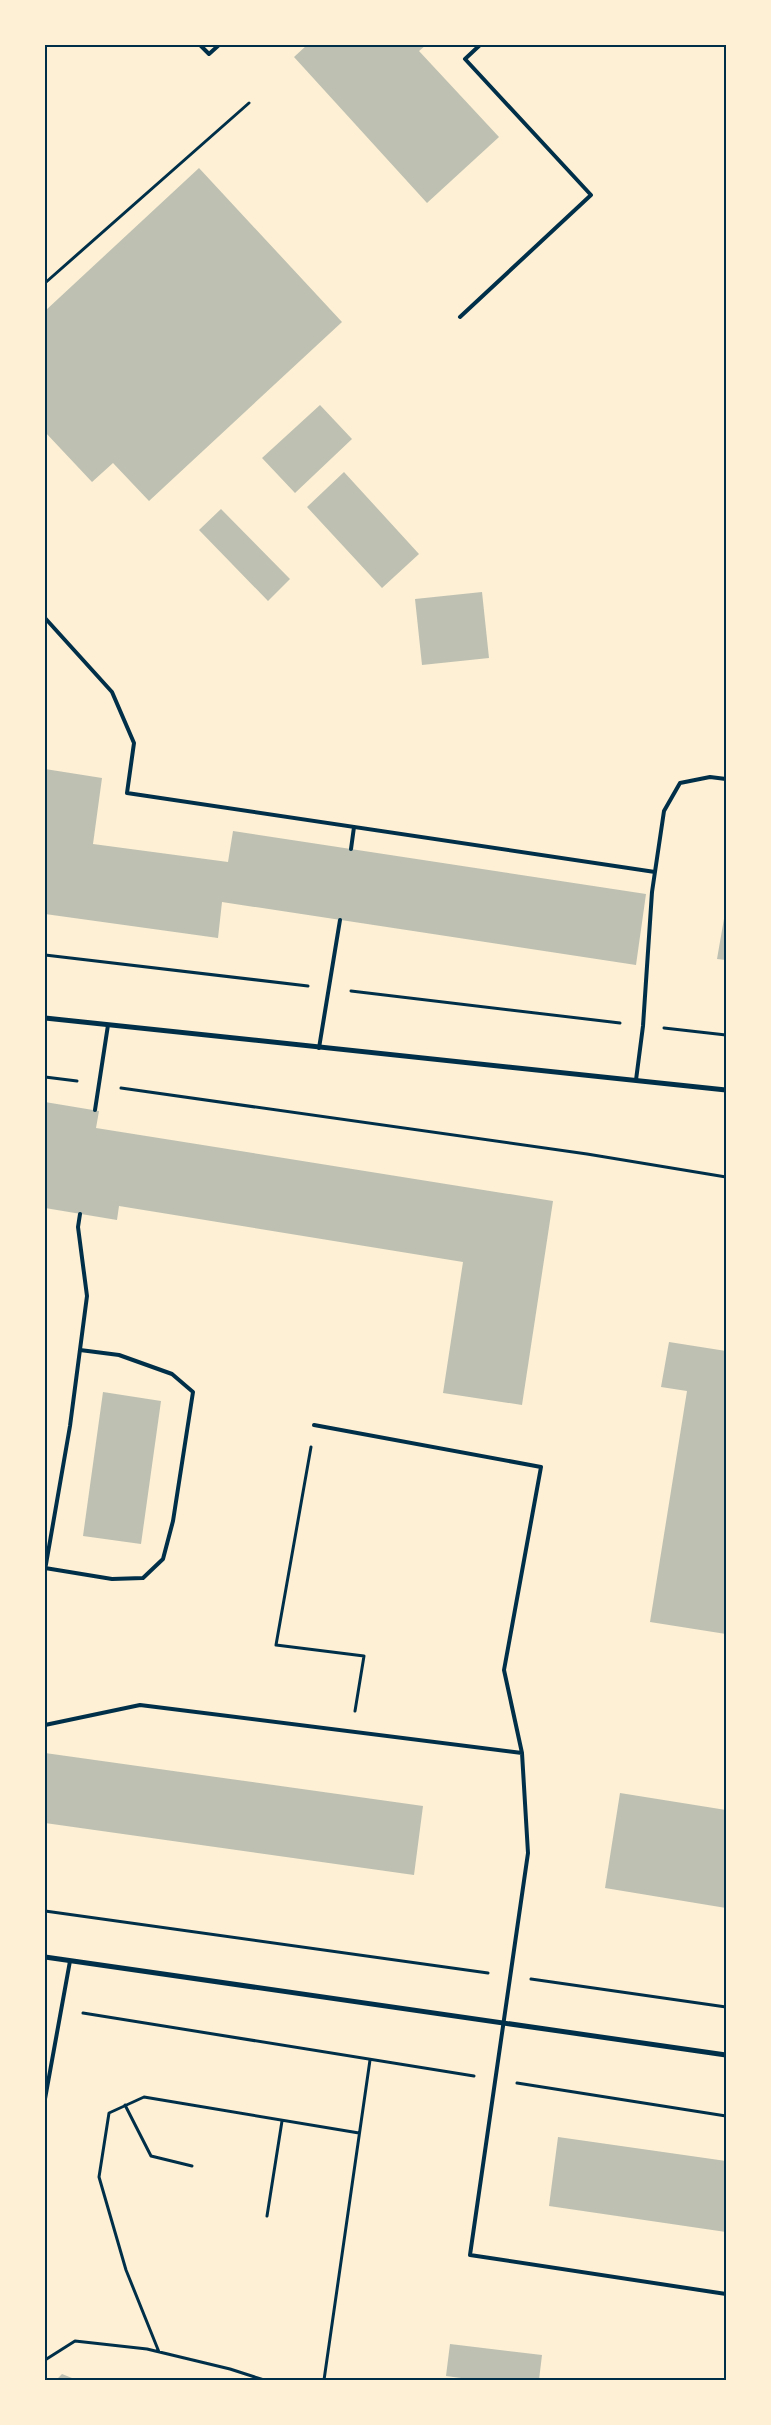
<svg xmlns="http://www.w3.org/2000/svg" width="771" height="2425" viewBox="0 0 771 2425" font-family="'Roboto Condensed',sans-serif">
  <style>
    .building { fill: #bec0b2 }
    .lines { fill: none; stroke-linecap: round; stroke-linejoin: round }
    .path { stroke: #003049; stroke-width: 3 }
    .service { stroke: #003049; stroke-width: 4 }
    .minor { stroke: #003049; stroke-width: 5 }
    .neatline { fill: none; stroke: #003049; stroke-width: 2 }
  </style>
  <rect width="100%" height="100%" fill="#fdf0d5"/>
  <!-- building -->
  <path class="building" d="M307,45H426L419,51L499,137L427,203L294,57Z
    M199,168L342,322L149,501L113,463L92,482L45,432V311Z
    M320,405L352,439L295,493L262,458Z
    M344,472L419,554L382,588L307,507Z
    M221,509L290,579L268,601L199,530Z
    M482,592L489,658L422,665L415,599Z
    M45,769L102,778L93,844L228,862L233,831L646,894L636,965L222,902L218,938L45,914Z
    M725,913H726V960L717,959Z
    M45,1102L99,1111L96,1128L553,1201L522,1405L443,1393L463,1262L119,1206L117,1220L45,1208Z
    M669,1342L726,1351V1634L650,1622L687,1391L661,1387Z
    M103,1392L161,1401L141,1544L83,1536Z
    M45,1753L423,1806L414,1875L45,1823Z
    M620,1793L726,1810V1908L605,1888Z
    M558,2137L726,2161V2232L549,2206Z
    M450,2344L542,2355L539,2380H476L446,2376Z
    M62,2374L77,2380H56Z"/>
  <g class="lines">
    <!-- path -->
    <path class="path" d="M45,283L249,103
      M45,955L308,986
      M351,991L620,1023
      M664,1028L726,1035
      M45,1077L77,1081
      M121,1088L587,1154L726,1177
      M311,1447L276,1645L364,1656L355,1711
      M45,1911L488,1973
      M531,1979L726,2007
      M83,2013L474,2076
      M517,2083L726,2116
      M125,2105L151,2156L192,2166
      M267,2216L282,2121
      M159,2352L126,2270L99,2177L109,2113L144,2097L359,2133
      M45,2360L75,2341L147,2349L230,2369L264,2380
      M324,2380L370,2060"/>
    <!-- service -->
    <path class="service" d="M200,45L209,54L219,45
      M460,317L591,195L465,59L480,45
      M45,618L112,692L134,743L127,793L655,872
      M351,849L354,827
      M319,1048L340,920
      M636,1080L643,1026L652,892L664,811L680,783L710,777L726,779
      M95,1110L108,1025
      M314,1425L541,1467L504,1670L522,1753L528,1853L470,2255L726,2294
      M45,1568L112,1579L143,1578L163,1559L173,1521L193,1392L172,1374L119,1355L80,1350
      M45,1570L70,1426L87,1296L78,1227L80,1214
      M45,1725L140,1705L522,1753
      M45,2099L70,1961"/>
    <!-- minor -->
    <path class="minor" d="M45,1018L726,1090
      M45,1957L726,2055"/>
  </g>
  <!-- border -->
  <rect width="771" height="2425" fill="none" stroke="#fdf0d5" stroke-width="92"/>
  <rect x="46" y="46" width="679" height="2333" class="neatline"/>
</svg>
